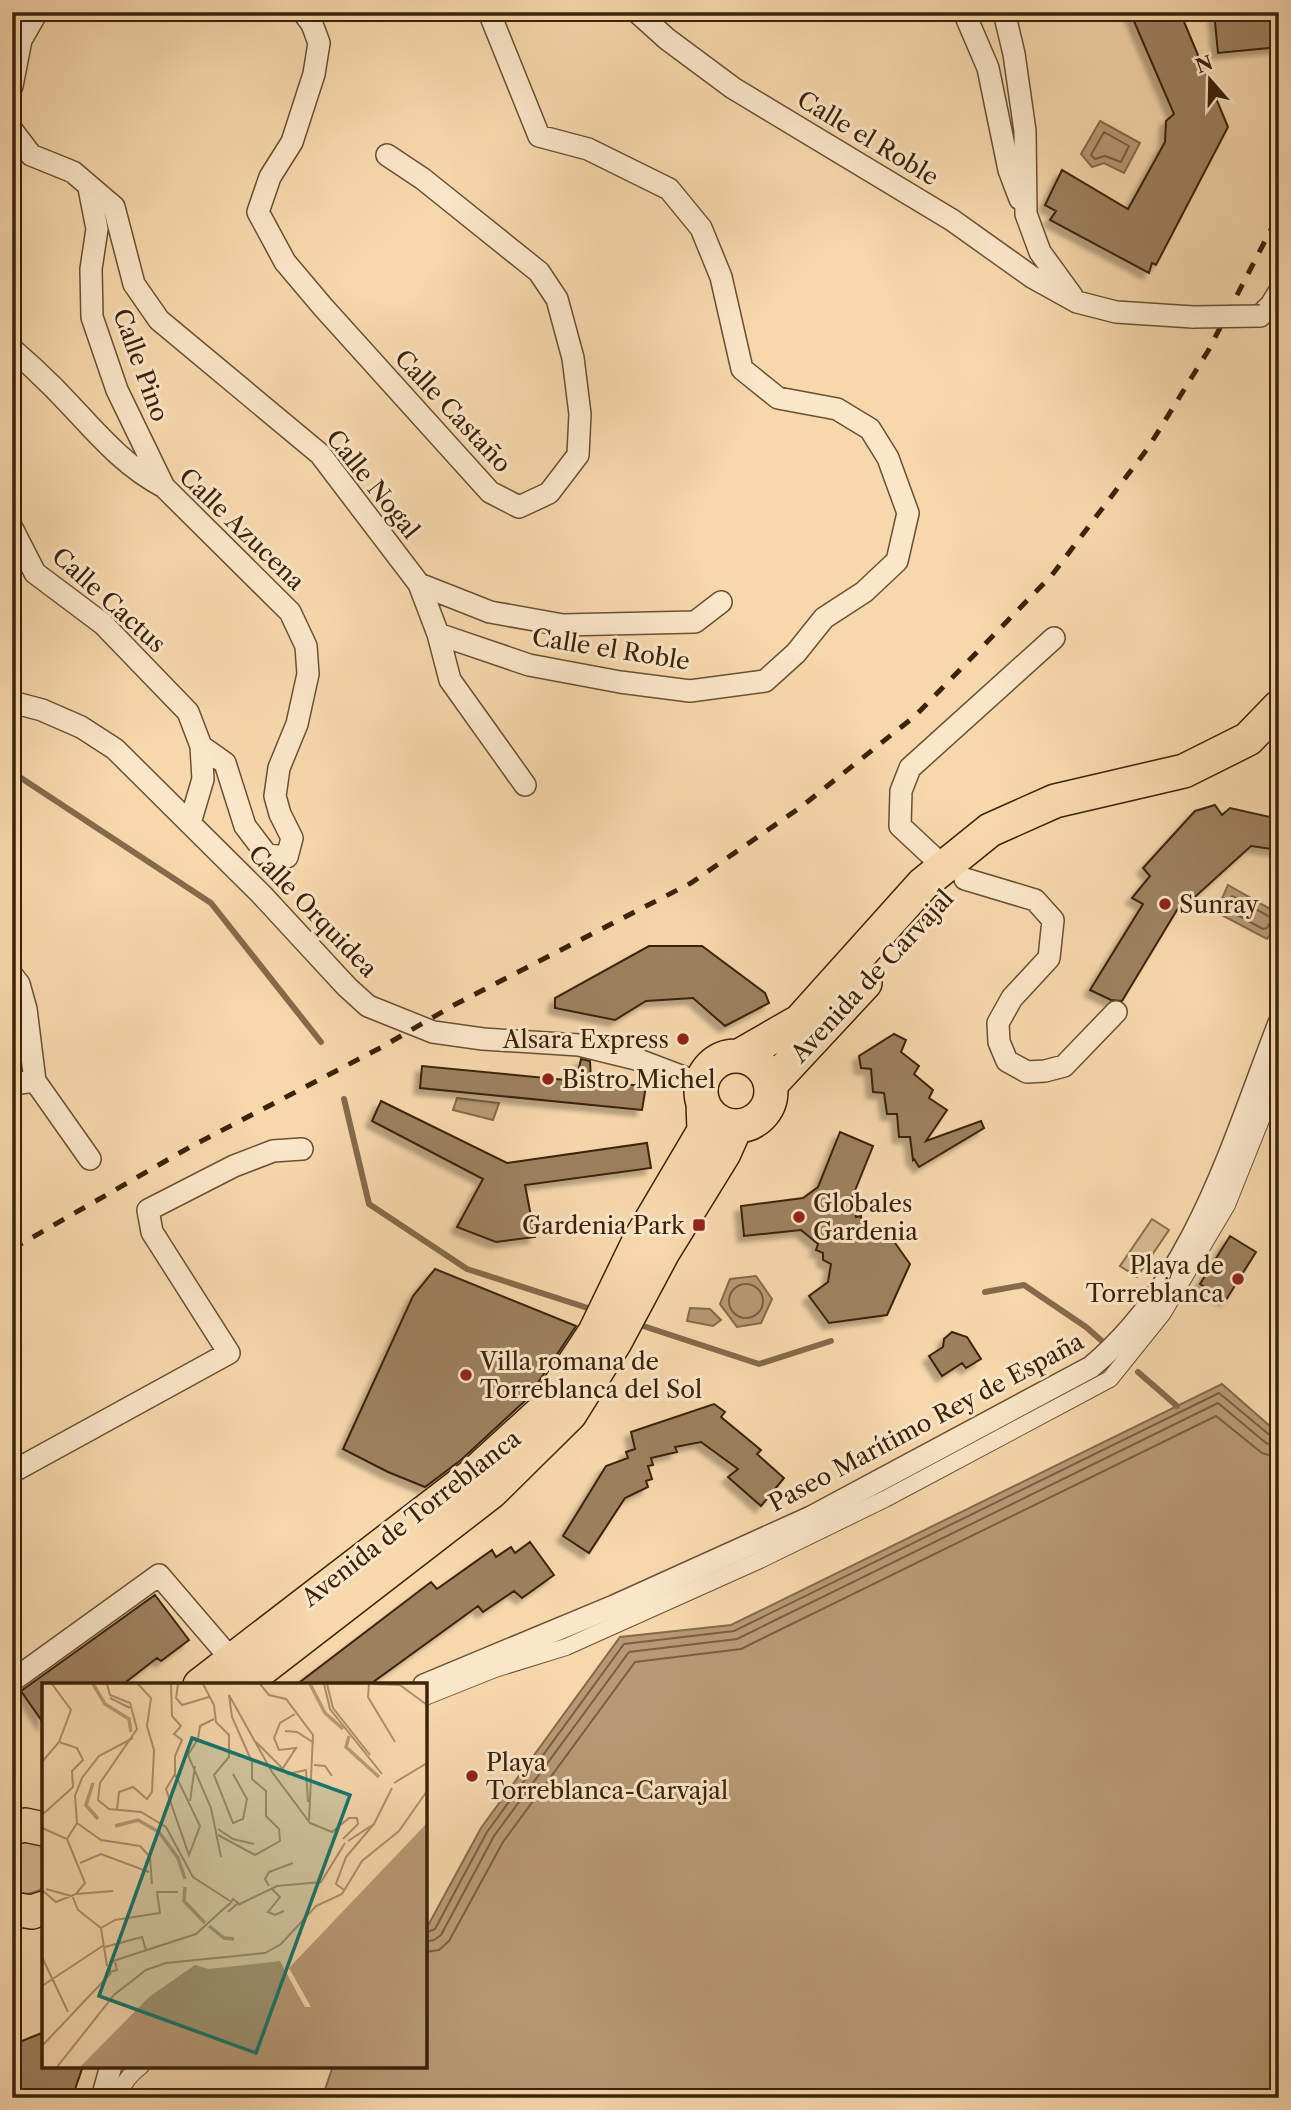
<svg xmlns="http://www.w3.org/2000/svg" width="1291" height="2110" viewBox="0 0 1291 2110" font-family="'Libre Caslon Text',serif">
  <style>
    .green { fill: #d7b990; stroke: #896e4c; stroke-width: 2 }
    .water { fill: #b79a75; stroke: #856a4a; stroke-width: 2 }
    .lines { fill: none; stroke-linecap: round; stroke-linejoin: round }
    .shore { stroke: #795e3f; stroke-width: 2 }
    .stream { stroke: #856a4a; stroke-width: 6 }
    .building { fill: #9d815e; stroke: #3b2209; stroke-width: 2; filter: url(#shadow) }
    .pedestrian-casing { stroke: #6a5032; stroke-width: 18 }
    .minor-casing { stroke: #6a5032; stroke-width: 24 }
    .primary-casing { stroke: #3b2209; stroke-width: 36 }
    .pedestrian { stroke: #fae6c9; stroke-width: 16 }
    .minor { stroke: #fae6c9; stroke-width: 21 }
    .primary { stroke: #f7d8ac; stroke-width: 33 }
    .rail { stroke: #3b2209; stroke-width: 5; stroke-dasharray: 12 12; stroke-linecap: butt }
    .minor-bridge-casing { stroke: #6a5032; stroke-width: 24; stroke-linecap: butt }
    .minor-bridge { stroke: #fae6c9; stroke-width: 21 }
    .poi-dot { fill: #8f2418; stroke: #fae6c9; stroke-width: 2.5 }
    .labels { text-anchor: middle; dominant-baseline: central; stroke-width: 6; stroke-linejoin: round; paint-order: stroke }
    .street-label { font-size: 24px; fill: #3b2209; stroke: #fae6c9 }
    .poi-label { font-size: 24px; fill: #3b2209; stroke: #fae6c9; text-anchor: start }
    .inset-river { fill: none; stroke: #b79a75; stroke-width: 3.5 }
    .inset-road { fill: none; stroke: #ac8f6b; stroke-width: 2 }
    .view { fill: #0f766e; fill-opacity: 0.15; stroke: #0f766e; stroke-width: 3.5 }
    .inset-edge { fill: none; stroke: #3b2209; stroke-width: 3.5 }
  </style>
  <defs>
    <filter id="shadow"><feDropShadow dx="-6" dy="6" stdDeviation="2" flood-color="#0004"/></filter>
  </defs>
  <rect width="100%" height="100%" fill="#f7d8ac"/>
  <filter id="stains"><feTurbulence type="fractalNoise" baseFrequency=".00286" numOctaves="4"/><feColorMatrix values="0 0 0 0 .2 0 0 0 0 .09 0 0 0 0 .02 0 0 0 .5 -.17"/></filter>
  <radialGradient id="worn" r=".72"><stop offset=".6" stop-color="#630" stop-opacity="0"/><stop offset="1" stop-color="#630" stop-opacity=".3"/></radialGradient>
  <!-- green -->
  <path class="green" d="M1152,1219L1169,1230L1137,1277L1120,1266Z
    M19,1838L44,1844V1888C33,1894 24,1896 12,1891V1841Z"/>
  <!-- water -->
  <path class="water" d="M1100,121L1140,143L1124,173L1104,163L1092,167L1081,154Z
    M1228,885L1279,914V922L1267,939L1216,912Z
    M457,1098L499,1103L493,1120L453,1110Z
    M756,1276L772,1299L761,1323L737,1327L720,1304L730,1279Z
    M690,1308L710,1309L721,1320L713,1326L687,1321Z
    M1222,1384L1279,1434V2098H322L333,2066H425V1931L481,1828L620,1637L731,1625Z"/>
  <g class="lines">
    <!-- shore -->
    <path class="shore" d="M1104,132L1129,146L1121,162L1105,156L1095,159L1091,155Z
      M1232,896L1270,917L1271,921L1267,928L1263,929L1228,910L1226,906Z
      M729 1301a17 17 0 1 1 34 0a17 17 0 1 1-34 0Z
      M425,1933L435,1929L487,1832L624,1644L734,1631L1219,1393L1272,1437L1279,1438
      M425,1942L434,1940L441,1935L494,1836L629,1652L737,1639L1218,1403L1266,1443L1279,1447
      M425,1952L439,1950L449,1941L503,1842L635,1662L741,1649L1216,1416L1262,1453L1279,1458"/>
    <!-- stream -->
    <path class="stream" d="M12,772L211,903L321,1042
      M344,1099L369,1204L467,1269L594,1310
      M985,1292L1024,1285L1086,1327L1102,1341
      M637,1324L759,1364L831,1341
      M1138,1372L1177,1406"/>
  </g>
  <!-- building -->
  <path class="building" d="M1130,12H1180L1228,127L1156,265L1152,263L1149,273L1050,220L1056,211L1045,205L1062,170L1128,209L1165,142L1166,121L1174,114Z
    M1214,12H1279V47L1218,53Z
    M1215,805L1222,815L1230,808L1279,819V850L1251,846L1186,905H1180L1122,1001L1111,1000L1090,990L1143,904L1132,898L1150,876L1143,868L1195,811Z
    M649,946H702L765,993L769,1003L725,1026L693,998L646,1001L615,1020L555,1008V998Z
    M894,1034L906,1040L901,1052L919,1066L914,1074L933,1090L929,1098L947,1110L926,1141L981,1121L984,1128L919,1167L914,1159L913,1160L910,1137H899L897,1114H887L884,1093L873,1092L871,1069L861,1068L859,1056Z
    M581,1059L590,1061L591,1082L646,1086L642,1110L420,1088L422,1066L576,1081Z
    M381,1101L507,1163L647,1143L651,1168L525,1185L535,1237L496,1242L457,1227L483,1179L372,1121Z
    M840,1132L873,1146L852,1198L856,1217L861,1216L862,1228L867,1226L870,1236L888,1233L910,1264L887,1315L829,1323L809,1296L828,1282L831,1264L823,1260V1253L816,1250L818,1244L801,1230L744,1236L741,1206L803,1198L818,1187Z
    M1230,1236L1256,1252L1226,1300L1200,1284Z
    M435,1269L576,1326L527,1399L461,1460L425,1487L388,1472L343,1449L413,1296Z
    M952,1332L967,1337L981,1359L966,1368L962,1363L942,1376L929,1356L943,1347L944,1339Z
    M714,1404L725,1412L721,1417L761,1450L757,1454L784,1478L761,1506L728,1477L738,1469L701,1442L675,1447L677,1452L651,1458L653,1465L648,1466L652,1479L646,1481L648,1487L625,1498L589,1553L563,1536L606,1466L628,1458L626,1452L635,1449L631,1432Z
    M530,1542L554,1575L522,1598L514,1591L483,1612L478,1606L369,1685H296L431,1582L437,1589L492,1550L496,1557L511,1547L515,1553Z
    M155,1595L189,1640L161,1661L157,1658L122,1685H44V1724L21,1691Z
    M44,2032V2066H83L72,2098H12V2055L17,2043Z"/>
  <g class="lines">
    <defs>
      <path id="pedestrian" d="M425,1697L495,1669L566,1647L760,1560L885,1499L1110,1379L1163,1313L1227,1205L1279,1075
        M118,2098C122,2084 130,2074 141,2066"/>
      <path id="minor" d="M303,12L312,24L319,43L314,74L292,142L270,177L258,212L285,262L323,307L490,492L519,507L549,493L578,455L580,414L573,358L557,299L539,272L423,179L387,155
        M637,12L667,39L733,88L952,220L1032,277L1077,302L1116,312L1193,317
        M964,12L988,68L1009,170L1020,199
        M1004,12L1014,54L1025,131L1026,214L1040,252L1072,296
        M12,86L21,40L37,12
        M12,130L31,155L73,172L114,207L134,284L159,320L320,454L419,584L438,634L450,680L525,785
        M89,188L97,229L91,269L92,317L117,390L164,487
        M1260,316L1271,305L1279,292
        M12,349C26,361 39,373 52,386C88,422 118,463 164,487L290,612L306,646L308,674L297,724L279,768L275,796L280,814L292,838L287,857L267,855L245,826L225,763L201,746
        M12,528L35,573L103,624L188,712L201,746L203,779L190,823
        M419,584L490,612L563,625L695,622L721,602
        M438,634L529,665L620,682L690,691L765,681L796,653L824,618L864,592L897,561L908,513L888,458L870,429L837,409L778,398L742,369L721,277L701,228L669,189L588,149L539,136L489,12
        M12,702L42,710L81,727L115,749L261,894L347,987L368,1006L433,1032L483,1039L579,1045L636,1059L702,1084
        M944,867L900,826L901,791L910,768L1054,638
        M965,879L1035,900L1053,920L1049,958L1012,998L998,1023L999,1042L1007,1061L1027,1072L1045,1071L1064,1066L1116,1012
        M12,975L19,984L26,1009L35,1081L90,1159
        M12,1084L35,1081
        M12,1472L229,1353L152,1232L148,1210L234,1166L273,1151L302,1149
        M12,1681L159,1575L231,1659
        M424,1685L614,1606L811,1517L1091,1367C1194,1281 1232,1144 1279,1023
        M102,2098L111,2066"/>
      <path id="primary" d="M739,1056L800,1021L923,884L990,830L1055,801L1184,771L1248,739L1279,707
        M701 1091a35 35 0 1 1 70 0a35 35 0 1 1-70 0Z
        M771,1084L865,983
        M200,1685L473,1475L542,1412L595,1332L639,1241L704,1131L703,1102
        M241,1685L491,1492L570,1414L615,1342L663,1252L724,1153L736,1126
        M12,1828L25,1825L44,1829
        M12,1909L32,1912L44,1908"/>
    </defs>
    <!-- pedestrian casing -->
    <use href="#pedestrian" class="pedestrian-casing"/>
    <!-- minor casing -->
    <use href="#minor" class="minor-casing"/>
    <!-- primary casing -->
    <use href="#primary" class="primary-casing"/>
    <!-- pedestrian -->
    <use href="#pedestrian" class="pedestrian"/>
    <!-- minor -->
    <use href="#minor" class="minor"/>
    <!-- primary -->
    <use href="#primary" class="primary"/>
    <!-- rail -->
    <path class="rail" d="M12,1249L190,1147L382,1047L454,1005L691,883L801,807L915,716L1052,575L1148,448L1208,351L1279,214"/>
    <defs>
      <path id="minor-bridge" d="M1193,317L1260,316"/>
    </defs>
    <!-- minor-bridge casing -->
    <use href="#minor-bridge" class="minor-bridge-casing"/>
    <!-- minor-bridge -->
    <use href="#minor-bridge" class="minor-bridge"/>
  </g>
  <!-- markers -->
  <g class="poi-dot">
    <circle cx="1165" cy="904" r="7"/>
    <circle cx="683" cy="1039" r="7"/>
    <circle cx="548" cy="1079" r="7"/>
    <circle cx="799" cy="1217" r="7"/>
    <rect x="692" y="1218" width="14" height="14" rx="3.5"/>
    <circle cx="1238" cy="1279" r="7"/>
    <circle cx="466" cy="1375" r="7"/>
    <circle cx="472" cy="1776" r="7"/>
  </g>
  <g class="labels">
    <!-- street labels -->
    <g class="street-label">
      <text transform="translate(868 138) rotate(31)">Calle el Roble</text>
      <text transform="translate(141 365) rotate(70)">Calle Pino</text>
      <text transform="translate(453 411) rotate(47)">Calle Castaño</text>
      <text transform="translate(373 484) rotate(51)">Calle Nogal</text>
      <text transform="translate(242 529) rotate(44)">Calle Azucena</text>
      <text transform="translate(109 600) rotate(42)">Calle Cactus</text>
      <text transform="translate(611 649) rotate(9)">Calle el Roble</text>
      <text transform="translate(313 911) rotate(46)">Calle Orquidea</text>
      <text transform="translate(872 976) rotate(-47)">Avenida de Carvajal</text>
      <text transform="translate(926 1422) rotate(-28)">Paseo Marítimo Rey de España</text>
      <text transform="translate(411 1518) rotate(-38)">Avenida de Torreblanca</text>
    </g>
    <!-- poi labels -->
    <g class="poi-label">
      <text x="1179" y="904">Sunray</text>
      <text x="669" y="1039" text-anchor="end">Alsara Express</text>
      <text x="562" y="1079">Bistro Michel</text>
      <text x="813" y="1203">Globales<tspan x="813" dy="28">Gardenia</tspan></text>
      <text x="685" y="1225" text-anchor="end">Gardenia Park</text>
      <text x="1224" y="1265" text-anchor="end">Playa de<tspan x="1224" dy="28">Torreblanca</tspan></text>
      <text x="480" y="1361">Villa romana de<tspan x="480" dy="28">Torreblanca del Sol</tspan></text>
      <text x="486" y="1762">Playa<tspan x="486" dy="28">Torreblanca-Carvajal</tspan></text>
    </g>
  </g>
  <!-- overview -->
  <g transform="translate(42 1683)">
    <rect width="385" height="385" fill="#f7d8ac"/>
    <path d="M385,140V384H38L107,314L153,282L167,286L238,278L263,324H269L247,285Z" fill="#b79a75"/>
    <path class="inset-river" d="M51,1L63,21L87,36L89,49M268,1L283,30L301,46M307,53L304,64L337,94M51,100L44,122L56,136M73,143L96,137L117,149L136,175L143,196M143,204L142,218L163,240M167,243L182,255L192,256"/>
    <path class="inset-road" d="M65,1L68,12L88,20L95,46L58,100L56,117L67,126L99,129L124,144L151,194L188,218M129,1L130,33L139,43L132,51L140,57L133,73V91L158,143L147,172L124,106L133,91M136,1L134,15L140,22L167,14M161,1L172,22L174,39L187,52V74L172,92L191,140L201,136L205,116L191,91M218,1L227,12L244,16L271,52L267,137M282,1L288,26L340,91M285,1L291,25L328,72M327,1L326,14L353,59M331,1L358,2L385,22M68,15L88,25M172,36L158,43L156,56L146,72L169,125L179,174M243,48L255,49L272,60M214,59L246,91L264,87L266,119M0,79L17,59L29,27L10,1M272,82L283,83L290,93M241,85L254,65L237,67L232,55L238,40L253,31M352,100L385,80M148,118L153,83M75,127L77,109L91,104L105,116L110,109L112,67L105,43L109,15L96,1M0,132L31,104L30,88L41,77L35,65L17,59M35,140L59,157L98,163L108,174L110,201M0,145L25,156L43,200L34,211L14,219L0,207M176,146L191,156L212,161M176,152L213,172L238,158L237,146L224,133V108L210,96V79L190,34L187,12L230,89L268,140L290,149L307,135H315L316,141L301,156M25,156L35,140L33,113L40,95L57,73L91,55M306,158L332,141L350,105M38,180L59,171L107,189M227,203L223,196L227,189L251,180M229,205L238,214L226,229L233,232L242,228M4,206L29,213M302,207L294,201L304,174L332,141M34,211L71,208M30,212L36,227L59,245L65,283M196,222L235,203L279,199L303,160M186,229L196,220L191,216L187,222M59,245L73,237L118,230L115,209H136M63,264L100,254L104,267M0,274L26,329M73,279L75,287L68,289V279L154,251L187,221M0,303L62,262M0,363L69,290M15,384L72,312L104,287L124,280L223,270L239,261L274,223L300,211L320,178L357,148L385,108"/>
    <path class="view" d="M150,55L308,112L214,370L57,313Z"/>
    <rect width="385" height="385" class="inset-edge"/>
  </g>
  <!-- margin -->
  <rect width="1291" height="2110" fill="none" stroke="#f7d8ac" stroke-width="42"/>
  <rect x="14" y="14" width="1263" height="2082" fill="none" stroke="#3b2209" stroke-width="3.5"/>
  <rect x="21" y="21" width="1249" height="2068" fill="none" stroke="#3b2209" stroke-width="2"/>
  <!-- north arrow -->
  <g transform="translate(1210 80) rotate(340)" stroke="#fae6c9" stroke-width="5" paint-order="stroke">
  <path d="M0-5L12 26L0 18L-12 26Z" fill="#3b2209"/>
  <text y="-10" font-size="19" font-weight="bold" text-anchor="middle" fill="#3b2209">N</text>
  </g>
  <rect width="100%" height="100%" filter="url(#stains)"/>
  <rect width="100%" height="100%" fill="url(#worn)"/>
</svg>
